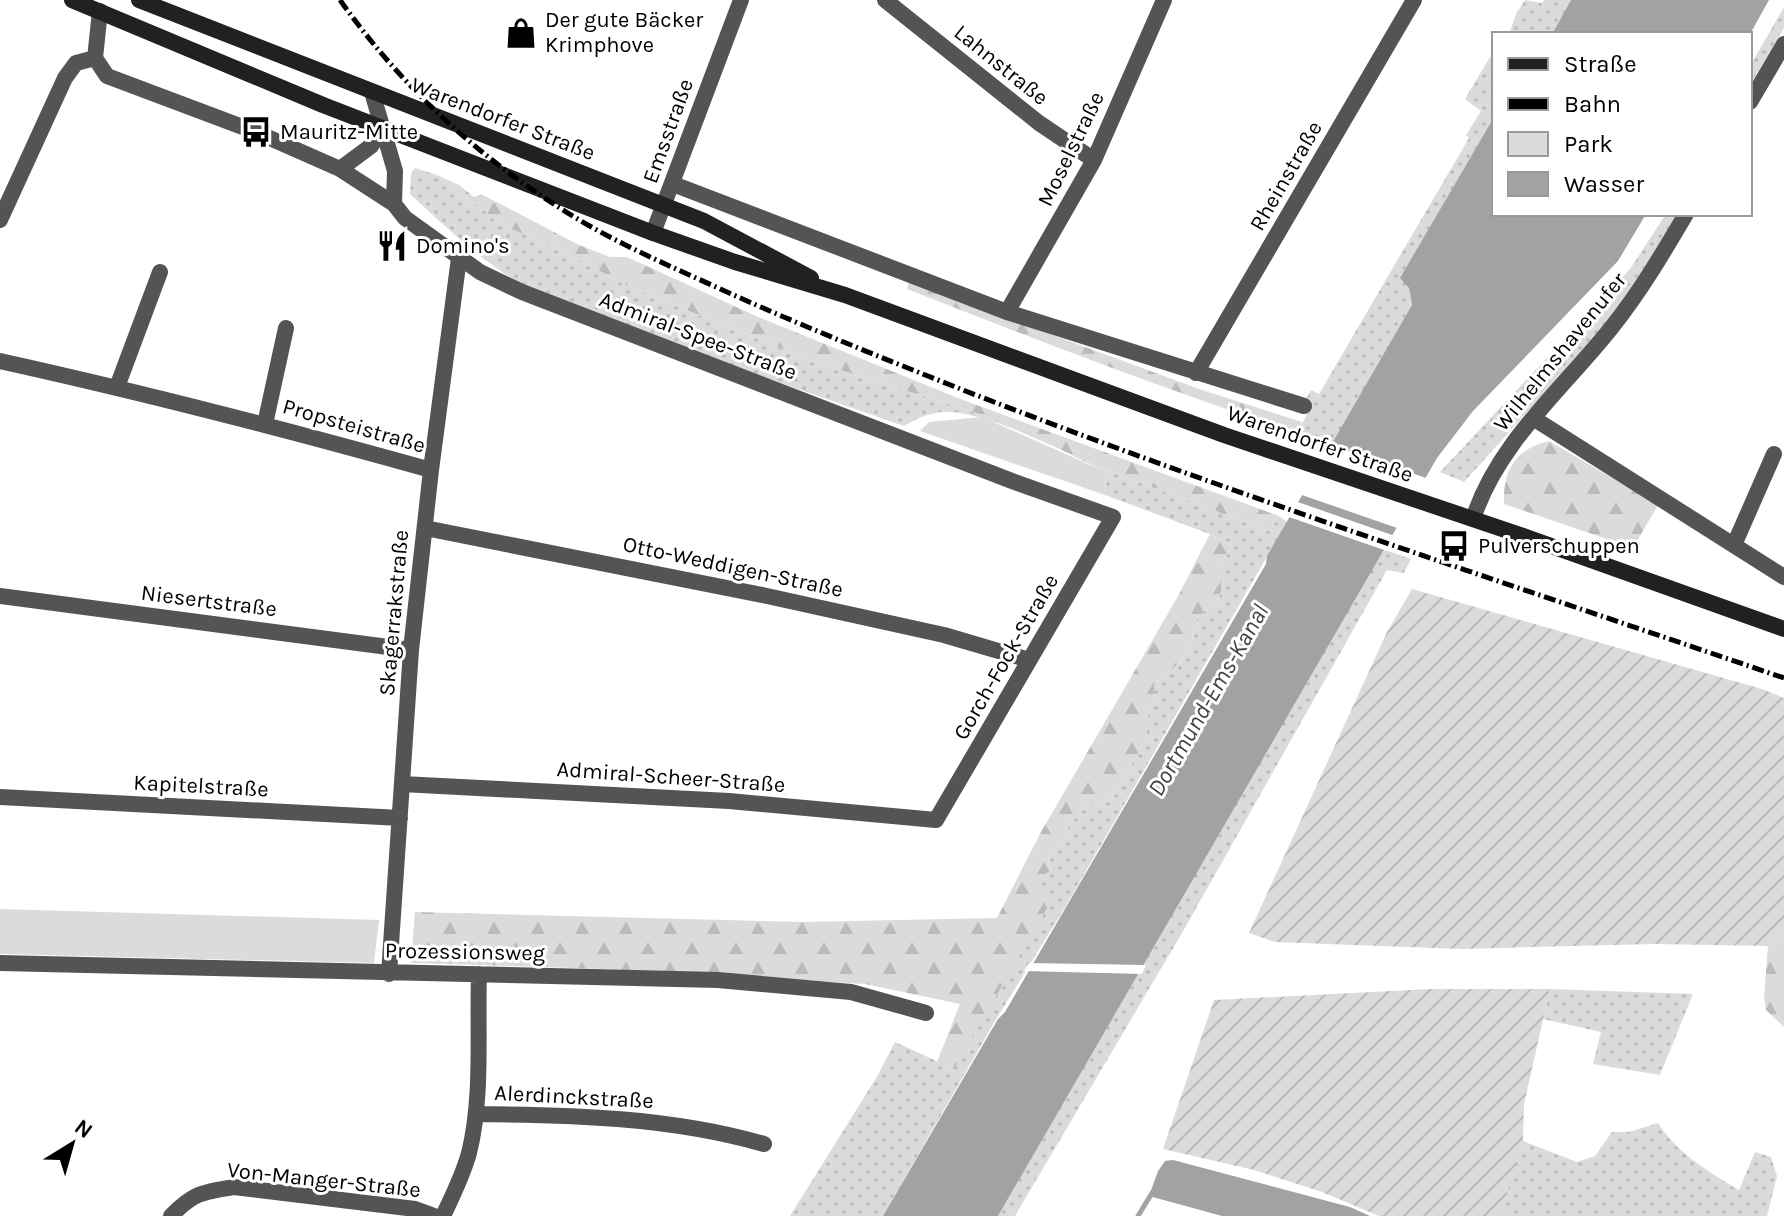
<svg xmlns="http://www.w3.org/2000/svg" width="1784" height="1216" viewBox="0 0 1784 1216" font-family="Karla,sans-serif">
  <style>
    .grass { fill: url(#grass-dots) }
    .forest { fill: url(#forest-firs) }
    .park { fill: #dbdbdb }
    .garden { fill: url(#garden-furrows) }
    .water { fill: #a2a2a2 }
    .pier { fill: #fff }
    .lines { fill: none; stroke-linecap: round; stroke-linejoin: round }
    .stream { stroke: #a2a2a2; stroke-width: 5 }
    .minor { stroke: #545454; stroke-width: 16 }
    .secondary { stroke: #212121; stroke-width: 16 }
    .rail { stroke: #000; stroke-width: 5; stroke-dasharray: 12 4 2 4; stroke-linecap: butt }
    .labels { text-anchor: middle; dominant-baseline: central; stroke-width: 6; stroke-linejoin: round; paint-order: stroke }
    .poi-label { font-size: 22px; fill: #000; stroke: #fff; text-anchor: start }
    .street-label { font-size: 22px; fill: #000; stroke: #fff }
    .water-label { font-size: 24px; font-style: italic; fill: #434343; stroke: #fff }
  </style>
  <defs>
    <pattern id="grass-dots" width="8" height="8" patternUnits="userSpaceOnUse" patternTransform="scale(2)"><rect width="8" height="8" fill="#dbdbdb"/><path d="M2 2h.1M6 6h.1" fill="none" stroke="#bababa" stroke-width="1.8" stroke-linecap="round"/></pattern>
    <pattern id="forest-firs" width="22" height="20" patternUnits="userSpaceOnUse" patternTransform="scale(2)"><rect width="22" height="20" fill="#dbdbdb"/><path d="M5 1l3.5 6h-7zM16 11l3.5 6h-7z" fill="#bababa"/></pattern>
    <pattern id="garden-furrows" width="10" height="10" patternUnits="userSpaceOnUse" patternTransform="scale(2)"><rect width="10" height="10" fill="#dbdbdb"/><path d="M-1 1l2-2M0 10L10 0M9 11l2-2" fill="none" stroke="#bababa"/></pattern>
  </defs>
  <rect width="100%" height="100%" fill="#fff"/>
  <!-- grass -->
  <path class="grass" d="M1525,0L1542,3L1544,0H1571L1552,34H1509L1516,14Z
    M1784,7V28L1750,85V66Z
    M1494,54V117L1401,277L1409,288L1412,305L1333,445L1298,433L1311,405L1305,401L1311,390L1319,394L1469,138L1466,135L1481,111L1465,99L1490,57Z
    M415,168L437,175L503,225L562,251L628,286L809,360L983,415L1107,470L1269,531L1279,516L1287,522L1067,904L995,1021L883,1216H790L878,1075L895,1042L954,1069L1034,880L1050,871L1048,855L1056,851C1076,817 1069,809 1112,799L1147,738V718L1155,700L1154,685C1181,662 1193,654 1197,617L1216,603L1221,593V565L1232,545L1210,534L1105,495L1106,472C1068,453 985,410 945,412C931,412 915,419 904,426L726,364L530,289C484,264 448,229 410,194L411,175Z
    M1666,214H1680L1638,284L1550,392L1529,410L1464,482L1440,472L1630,269Z
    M1383,549L1411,559L1404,573L1387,570L1182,933L1015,1216H998Z
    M1550,989L1693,994L1660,1075L1593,1064L1601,1032L1543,1019Z
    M1658,1123C1678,1154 1708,1171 1739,1190L1755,1152L1771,1157L1777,1176L1767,1216H1496L1523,1141L1577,1162L1595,1156L1612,1132H1629Z"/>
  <!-- forest -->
  <path class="forest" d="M437,175L459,185L474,197L481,194L579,245L610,257H627L756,316L963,400L1279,516L1269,531L1107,470L983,415L809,360L628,286L562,251L503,225Z
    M909,282L1199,389L1302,422L1298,433C1166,390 1037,340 907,289Z
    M1549,441L1658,505L1633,548L1504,504C1503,470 1515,449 1549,441Z
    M1210,534L1232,545L1221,565V592L1216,603L1197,617C1193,654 1181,662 1154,685L1155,700L1147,718V738L1112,799C1069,809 1076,817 1056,852L1048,855L1050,871L1035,881L1050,903L954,1069L937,1062L960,1004L865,984L603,969L411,963L415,912L801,922L997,918L1041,832L1177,598Z
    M1784,934V1027L1766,1010L1764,998L1768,946Z"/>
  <!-- park -->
  <path class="park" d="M982,417L1106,472L1105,495L920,431L929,422Z
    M0,909L379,920L374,963L0,954Z"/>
  <!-- garden -->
  <path class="garden" d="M1412,589L1762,689L1784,698V934L1768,946L1654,944L1461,949L1275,942L1249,933L1387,632Z
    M1430,989H1550L1524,1104L1523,1141L1500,1216H1379L1322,1192L1254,1170L1163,1149L1214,1000Z"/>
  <!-- water -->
  <path class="water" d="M1571,0H1769L1750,34H1552Z
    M1494,117V214H1646L1618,261L1473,411L1437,458L998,1216H883L998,1019L1005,1012L1266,564L1267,556L1412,305L1409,288L1400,278Z
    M1173,1160L1350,1207L1370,1216H1222L1149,1196L1158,1171L1165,1161Z"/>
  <!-- pier -->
  <path class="pier" d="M1328,444L1429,479L1400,529L1299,494Z
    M1295,501L1395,536L1387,551L1286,516Z
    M1029,963L1146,965L1142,974L1024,971Z"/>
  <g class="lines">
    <!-- stream -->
    <path class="stream" d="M1138,1216L1152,1193"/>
    <!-- minor -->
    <path class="minor" d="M885,0L1039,123L1094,160
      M100,11L95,58L107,76L256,132L340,169L394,204L405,218L480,272L522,292L1012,481L1113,517L936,820L729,801L402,784
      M372,92L395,171L394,204
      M1750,102L1784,44
      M340,169L371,146L382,128
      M673,184L1007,312L1304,406
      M0,220L65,78L76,63L95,58
      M653,233L741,0
      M1007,312L1094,160L1164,0
      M0,361C145,393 288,430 431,470
      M1196,373L1414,0
      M117,387L160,272
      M1533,418L1784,577
      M265,424L286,328
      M1473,519C1498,442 1563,389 1612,327C1640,292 1663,253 1686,214
      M425,528L767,596L944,635L1029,660
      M1734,545L1774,454
      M0,596L411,650
      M0,797L400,818
      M0,963L718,980L851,992L926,1013
      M389,974L411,650L431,470L459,258
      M476,1114C572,1115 670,1117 764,1144
      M171,1216C193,1193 202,1192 234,1187L415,1209L434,1216
      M443,1216C453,1195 463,1175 469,1153C483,1098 477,1031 479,974"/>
    <!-- secondary -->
    <path class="secondary" d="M72,0L323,105L653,233L735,262L845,295L1224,435L1529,538L1784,629
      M139,0L704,221L811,278"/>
    <!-- rail -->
    <path class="rail" d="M340,0C398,82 472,152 557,206C607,239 661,262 716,287C797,324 880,357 963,390C1233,495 1510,584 1784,678"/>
  </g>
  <!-- icons -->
  <defs>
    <symbol id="shop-bare" viewBox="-9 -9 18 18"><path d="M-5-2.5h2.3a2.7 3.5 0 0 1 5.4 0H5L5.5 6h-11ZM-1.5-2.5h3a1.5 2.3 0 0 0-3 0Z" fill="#000" stroke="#fff" stroke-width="2.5" paint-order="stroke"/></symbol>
    <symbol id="bus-bare" viewBox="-9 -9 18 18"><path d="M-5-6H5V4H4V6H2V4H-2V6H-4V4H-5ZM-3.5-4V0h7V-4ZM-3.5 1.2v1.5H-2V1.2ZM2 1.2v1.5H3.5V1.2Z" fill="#000" stroke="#fff" stroke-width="2.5" paint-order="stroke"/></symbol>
    <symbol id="restaurant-bare" viewBox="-9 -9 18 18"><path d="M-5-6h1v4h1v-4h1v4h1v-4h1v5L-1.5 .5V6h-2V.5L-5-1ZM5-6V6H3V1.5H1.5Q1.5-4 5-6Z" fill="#000" stroke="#fff" stroke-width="2.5" paint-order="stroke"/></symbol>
  </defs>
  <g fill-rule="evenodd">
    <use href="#shop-bare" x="499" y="11" width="44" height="44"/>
    <use href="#bus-bare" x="234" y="110" width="44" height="44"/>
    <use href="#restaurant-bare" x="370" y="224" width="44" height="44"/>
    <use href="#bus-bare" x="1432" y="524" width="44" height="44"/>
  </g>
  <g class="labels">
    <!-- poi labels -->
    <g class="poi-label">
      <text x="545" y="20">Der gute Bäcker<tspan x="545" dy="25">Krimphove</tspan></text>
      <text x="280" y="132">Mauritz-Mitte</text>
      <text x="416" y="246">Domino's</text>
      <text x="1478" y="546">Pulverschuppen</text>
    </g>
    <!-- street labels -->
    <g class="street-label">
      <text transform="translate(1001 65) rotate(39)">Lahnstraße</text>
      <text transform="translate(503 119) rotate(21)">Warendorfer Straße</text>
      <text transform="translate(668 131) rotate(-70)">Emsstraße</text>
      <text transform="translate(1071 149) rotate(-64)">Moselstraße</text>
      <text transform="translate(1286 176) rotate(-60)">Rheinstraße</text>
      <text transform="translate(698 336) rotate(21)">Admiral-Spee-Straße</text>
      <text transform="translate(1560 352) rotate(-51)">Wilhelmshavenufer</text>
      <text transform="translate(354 426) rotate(16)">Propsteistraße</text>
      <text transform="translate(1320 444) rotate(19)">Warendorfer Straße</text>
      <text transform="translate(733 567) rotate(12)">Otto-Weddigen-Straße</text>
      <text transform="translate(209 601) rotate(7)">Niesertstraße</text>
      <text transform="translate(394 613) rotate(-85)">Skagerrakstraße</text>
      <text transform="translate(1006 657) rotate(-60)">Gorch-Fock-Straße</text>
      <text transform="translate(671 777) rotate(4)">Admiral-Scheer-Straße</text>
      <text transform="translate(201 786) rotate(3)">Kapitelstraße</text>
      <text transform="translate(465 952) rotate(1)">Prozessionsweg</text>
      <text transform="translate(574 1097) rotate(3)">Alerdinckstraße</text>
      <text transform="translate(324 1180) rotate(6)">Von-Manger-Straße</text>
    </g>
    <!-- water labels -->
    <g class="water-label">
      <text transform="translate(1208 700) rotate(-60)">Dortmund-Ems-Kanal</text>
    </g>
  </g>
  <!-- legend -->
  <rect x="1492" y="32" width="260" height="184" fill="#ffffff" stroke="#999999" stroke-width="2"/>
  <rect x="1508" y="58" width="40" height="12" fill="#212121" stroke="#999999" stroke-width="2"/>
  <text x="1564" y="72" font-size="24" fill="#000000">Straße</text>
  <rect x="1508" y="98" width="40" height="12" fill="#000000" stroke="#999999" stroke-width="2"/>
  <text x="1564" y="112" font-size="24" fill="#000000">Bahn</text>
  <rect x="1508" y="132" width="40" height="24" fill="#dbdbdb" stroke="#999999" stroke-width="2"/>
  <text x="1564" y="152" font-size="24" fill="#000000">Park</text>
  <rect x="1508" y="172" width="40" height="24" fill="#a2a2a2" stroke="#999999" stroke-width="2"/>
  <text x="1564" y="192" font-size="24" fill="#000000">Wasser</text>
  <!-- north arrow -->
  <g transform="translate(72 1144) rotate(37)" stroke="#ffffff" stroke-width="6" paint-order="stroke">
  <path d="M0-6L14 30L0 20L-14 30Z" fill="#000000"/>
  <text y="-12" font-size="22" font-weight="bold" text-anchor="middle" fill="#000000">N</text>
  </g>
</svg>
